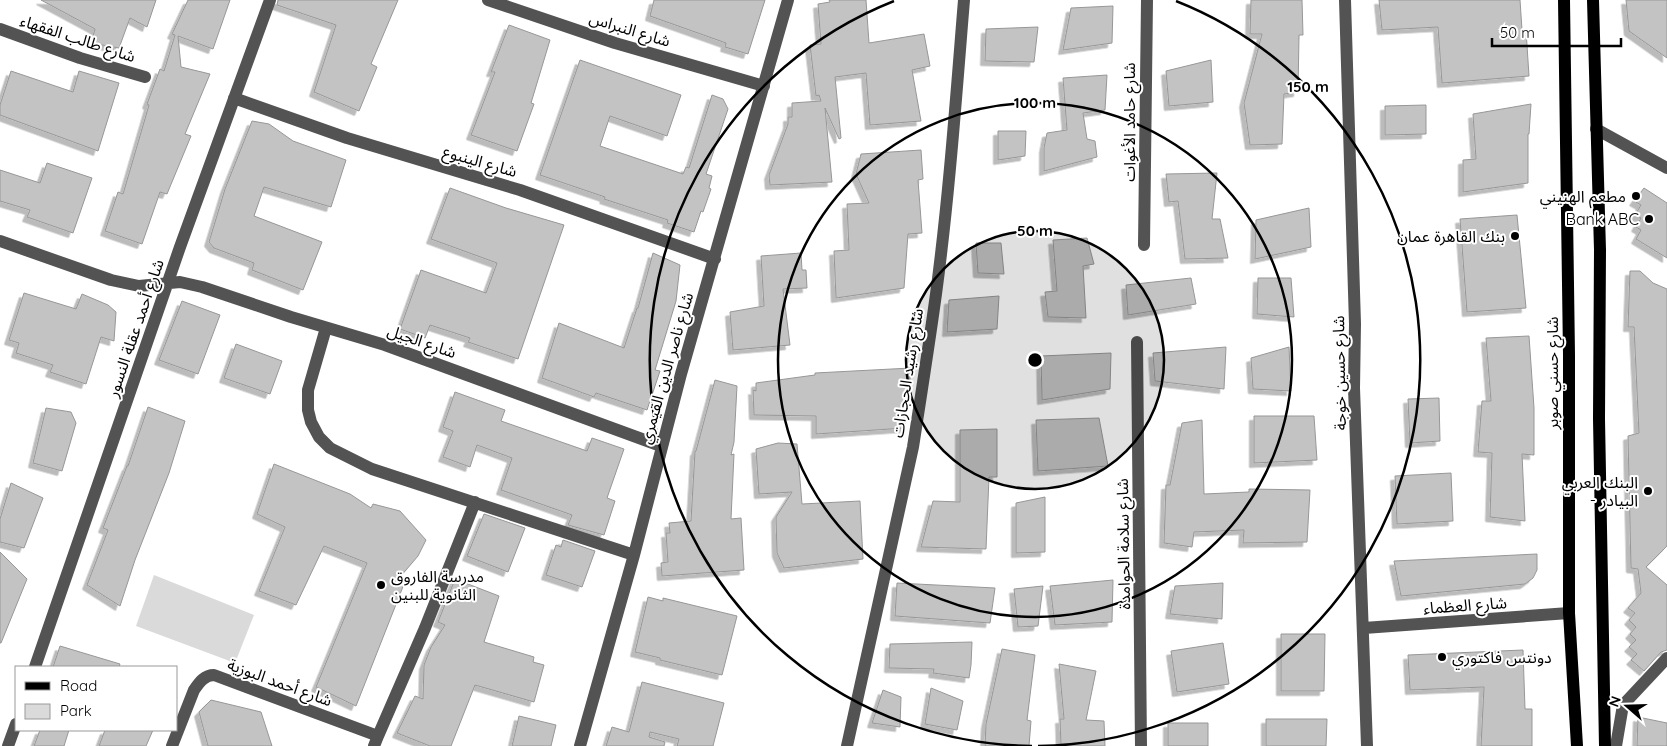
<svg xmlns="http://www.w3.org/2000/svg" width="1667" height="746" viewBox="0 0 1667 746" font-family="Quicksand,'Noto Sans Arabic',sans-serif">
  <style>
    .green { fill: #dadada }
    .building { fill: #c3c3c3; stroke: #979797; filter: url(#shadow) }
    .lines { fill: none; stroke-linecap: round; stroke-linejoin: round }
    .minor { stroke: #535353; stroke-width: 12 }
    .major { stroke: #000; stroke-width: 12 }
    .ring { fill: none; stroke: #000; stroke-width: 2.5 }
    .poi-dot { fill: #000; stroke: #fff; stroke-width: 2 }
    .labels { text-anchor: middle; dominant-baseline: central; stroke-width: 4; stroke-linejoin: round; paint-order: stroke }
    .street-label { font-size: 16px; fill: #000; stroke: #fff }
    .poi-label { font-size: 16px; fill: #000; stroke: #fff; text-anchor: end }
    .centre { fill: #000; stroke: #fff; stroke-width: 2.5 }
    .ring-label { font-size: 15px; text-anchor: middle; font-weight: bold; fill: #000; stroke: #fff; stroke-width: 4; stroke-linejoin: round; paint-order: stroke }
  </style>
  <defs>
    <filter id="shadow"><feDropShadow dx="-4.5" dy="4.5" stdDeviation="0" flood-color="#0004"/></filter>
  </defs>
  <rect width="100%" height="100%" fill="#fff"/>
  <!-- green -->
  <path class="green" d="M154,575L254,615L235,663L136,626Z"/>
  <!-- building -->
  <path class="building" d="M41,0H156L147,27L130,18L119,48L91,43L95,29Z
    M188,0H230L213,49L178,36L181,67L210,74L185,134L191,136L167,194L160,192L142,244L105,231L118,192L123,194L149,105L147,104L160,69L164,71L175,35L172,34Z
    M278,0H398L371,64L377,67L359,111L314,92L336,25L277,5Z
    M654,0H765L748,54L725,47L726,43L650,16Z
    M829,0H866L869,43L924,34L930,66L912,70L921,121L870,125L866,73L835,77L841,138L839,139L825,108L832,182L770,185L769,175L788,124V117H792V103L821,101L819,95L816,96L810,45L821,44L818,4L830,2Z
    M1251,0H1302L1303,35H1299L1298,92L1284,94L1282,144L1250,145L1244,103L1262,34H1250Z
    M1379,0H1520L1522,30H1526L1529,76L1442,83L1438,27L1382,30Z
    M1626,0H1667V58L1629,31Z
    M1113,6L1112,43L1063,50L1071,8Z
    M509,25L550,40L531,103L534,104L517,151L471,135L495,72H491Z
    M1038,27L1034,62L985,61L986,29Z
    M580,60L681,95L667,136L610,116L600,146L683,174L686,167L689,168L712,95L723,99L728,109L706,174L712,176L709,188L711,189L703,212L701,211L694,232L667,223L668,220L604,199L605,197L540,175Z
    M1211,60L1213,102L1169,106L1166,71Z
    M11,71L73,92L79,71L119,83L98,151L0,115V105Z
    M1107,75L1105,110L1083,113L1087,139L1095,141L1097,157L1044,171V148L1047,133L1067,130L1063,78Z
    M1531,104L1529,134H1528V183L1463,192V160L1476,159L1473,114Z
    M1426,105V134L1385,135V106Z
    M252,121L269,124L293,141L346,160L331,207L264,187L254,216L322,242L303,290L252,270L254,263L214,248L209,242L225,189Z
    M998,131H1026L1025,156L998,160Z
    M921,150L923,179L918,180L922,233L908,234L904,288L836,298L834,251L849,250L847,204L869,203L856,174L861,154Z
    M47,163L92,178L73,233L27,217L30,210L0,201V170L40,183Z
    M1217,173L1212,219H1220L1228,258L1185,259L1178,201L1169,202L1166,174Z
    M450,188L506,208L564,225L518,359L468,342L470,338L430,325L425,338L400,329L421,270L486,293L497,263L431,239Z
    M1644,188L1667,203V258L1636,239L1641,230L1636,227L1641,218L1635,215L1641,205L1634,201Z
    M1309,208L1311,247L1255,259L1256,220Z
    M1517,215L1526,308L1467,312L1460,219Z
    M1087,238L1094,264L1083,266L1086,318L1048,317L1045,292L1057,291L1053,240Z
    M976,243H1001L1004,274L978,273Z
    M653,253L680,265L676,301L655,370L660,371L647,410L596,393L594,397L542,378L559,323L624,348L637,308H638Z
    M801,253L802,270H806L807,288L783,289L790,345L733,350L730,312L764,306L761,256Z
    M1630,271H1640L1653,283L1667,289V546L1646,567L1667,585V650L1661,652L1644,671L1631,660L1637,654L1629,647L1636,640L1630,634L1636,627L1629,620L1635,613L1628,608L1641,593L1638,569L1631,568L1628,436L1639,433L1634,327H1628Z
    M1191,278L1196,304L1128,315L1126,285Z
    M1258,278H1291L1294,317L1257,314Z
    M24,293L76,309L82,294L108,305L116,312L114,341L101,337L86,384L50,372L53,365L16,353L19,343L9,340Z
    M999,296L997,329L947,332L949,300Z
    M182,301L220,315L198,374L159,360Z
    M1529,336L1534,408V455L1522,454L1525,521L1490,517L1492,453L1478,452L1482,401H1491L1486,338Z
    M236,344L282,361L270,394L224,378Z
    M1226,347L1224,389L1155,381L1153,353Z
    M1289,347L1291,391L1253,389L1251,358Z
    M1111,353L1110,389L1042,400L1041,356Z
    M911,368L905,428L816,434V416L754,415L753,390L756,391V383L815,375V373Z
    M715,380L737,386L734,442L731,455L734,454L731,519L741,518L744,570L662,576L661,563L668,562L666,533H670L669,523L691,521L695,451H696Z
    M455,392L505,410L501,421L587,451L592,438L624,449L607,498L615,501L604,535L568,525L572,515L501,490L512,458L477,445L470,467L443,457L453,431L443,427Z
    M1439,398L1440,441L1410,443L1408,399Z
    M148,407L185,421L169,473L135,560L120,606L87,585L108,530L103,528L127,466H128Z
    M46,408L71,412L76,423L62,471L33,463Z
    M1254,416H1314L1317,460L1254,463Z
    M1099,418L1108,466L1038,471L1036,420Z
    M1202,420L1204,494L1249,492V489L1310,490L1307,542L1243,543L1244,530L1194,532L1192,547L1164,543L1166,485H1170L1182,423Z
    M997,429V477H989L986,549L921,547L933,501L960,502V430Z
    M778,443L797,444L802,504L860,501L863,559L784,568L777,553L776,517L792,492L759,494L756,449Z
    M274,464L350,494L371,508L373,504L400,511L426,540L418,556L400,577L406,579L356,706L316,687L367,563L324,546L296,605L259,591L285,527L257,514Z
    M1451,473L1453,521L1397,524L1395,476Z
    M11,483L43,498L24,548L0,542V519Z
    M1045,497V552L1016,553V503Z
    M484,514L525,528L508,572L467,556Z
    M563,540L595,551L582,587L546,575L556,545L561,547Z
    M0,552L27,579L1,643H0Z
    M1537,554V570L1533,578L1525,584L1401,596L1394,561Z
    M455,579L499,596L484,642L534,657L533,662L544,665L534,702L475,685L451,746H430L397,733L415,696L423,699L424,665L431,647L445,625L438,622Z
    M1113,580L1112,622L1055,625L1050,586Z
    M897,583L995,588L990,623L895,616Z
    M1223,583L1222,619L1170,614L1175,586Z
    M1043,586L1038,626L1018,627L1014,589Z
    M648,597L663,601V598L737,616L722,675L660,660V658L635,652Z
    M1281,634H1325L1324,691H1281Z
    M972,642L971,665L969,678L933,673L934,669L889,668L890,644Z
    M1223,643L1229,684L1177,692L1171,651Z
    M60,646L120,664L119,667H53Z
    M1002,649L1035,655L1027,720L1031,721L1029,746H985L986,724Z
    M1523,650L1525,709H1532V746H1481L1484,687L1410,690L1408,655Z
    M1059,664L1096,671L1086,720L1104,721L1105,746H1061L1060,719H1064Z
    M642,682L724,703L713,746H677L679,739L650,732L649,737L665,742L664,746H606L612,727L629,732Z
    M931,688L963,701L957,730L925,724Z
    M883,690L901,697L900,727L872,723Z
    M211,700L261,712L272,746H208L199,712Z
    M519,716L556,725L551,746H512Z
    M1638,717L1667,723V746H1637Z
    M1266,719H1327L1326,746H1266Z
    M1168,723H1208V746H1168Z
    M40,730H69L64,746H34Z
    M105,730H153L146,746H99Z"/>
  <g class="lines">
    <!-- minor -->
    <path class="minor" d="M488,0L615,43L764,86
      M1345,0L1355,324L1354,388L1367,746
      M0,29L80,58L145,77
      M234,98L347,138L520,190L715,259
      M1596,129L1667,168
      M0,241L111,280L139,286L180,282L202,287L291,317L385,345L661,446
      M1144,245L1147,0
      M326,328L308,390V410L311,422L319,437L330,448L372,469L634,555
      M1137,342L1141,746
      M1364,628L1569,613
      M35,667L180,247L270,0
      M378,736L425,628L475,502
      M8,746L16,724
      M172,746L194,690C199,683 204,675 214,675L378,736L374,746
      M580,746L634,555L681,374L788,0
      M847,746L913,447C921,396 929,345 936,294C949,197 956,98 964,0
      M1616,746L1623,705L1667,658"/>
    <!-- major -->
    <path class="major" d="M1564,0L1569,355V613L1577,746
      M1593,0L1600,250L1599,419L1605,746"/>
  </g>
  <!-- distance rings -->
  <circle cx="1035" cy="360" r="129" fill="#000" fill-opacity=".12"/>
  <g class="ring">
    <circle cx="1035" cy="360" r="129"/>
    <circle cx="1035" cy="360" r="257"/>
    <path d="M1032 746A386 386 0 0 1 894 1M1176 1A386 386 0 0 1 1038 746"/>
  </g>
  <!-- markers -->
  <g class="poi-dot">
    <circle cx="1636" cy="196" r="5"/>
    <circle cx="1649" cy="219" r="5"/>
    <circle cx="1515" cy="236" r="5"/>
    <circle cx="1648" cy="491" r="5"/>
    <circle cx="381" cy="585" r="5"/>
    <circle cx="1442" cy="657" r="5"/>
  </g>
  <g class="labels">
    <!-- street labels -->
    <g class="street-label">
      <text transform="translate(630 29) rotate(17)">شارع النبراس</text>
      <text transform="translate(78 38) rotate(18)">شارع طالب الفقهاء</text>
      <text transform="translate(1129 122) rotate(-90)">شارع حامد الأغوات</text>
      <text transform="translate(480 161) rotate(16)">شارع الينبوع</text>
      <text transform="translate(135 328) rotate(-71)">شارع أحمد عقلة النسور</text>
      <text transform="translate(422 341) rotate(19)">شارع الجيل</text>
      <text transform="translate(666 368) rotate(-74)">شارع ناصر الدين القيمري</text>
      <text transform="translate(907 373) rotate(-81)">شارع رشيد الحجازات</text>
      <text transform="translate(1339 373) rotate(-91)">شارع حسين خوجة</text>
      <text transform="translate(1552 373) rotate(-90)">شارع حسني صوبر</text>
      <text transform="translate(1123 544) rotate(-91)">شارع سلامة الحوامدة</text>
      <text transform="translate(1465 605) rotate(-4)">شارع العظماء</text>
      <text transform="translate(280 682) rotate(20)">شارع أحمد البوزية</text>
    </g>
    <!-- poi labels -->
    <g class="poi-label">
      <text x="1626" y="196">مطعم الهنيني</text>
      <text x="1639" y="219">Bank ABC</text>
      <text x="1505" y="236">بنك القاهرة عمان</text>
      <text x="1638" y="482">البنك العربي<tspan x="1638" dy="18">- البيادر</tspan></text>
      <text x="391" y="576" text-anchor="start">مدرسة الفاروق<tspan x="391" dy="18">الثانوية للبنين</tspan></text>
      <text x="1452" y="657" text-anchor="start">دونتس فاكتوري</text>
    </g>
  </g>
  <circle cx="1035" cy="360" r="8" class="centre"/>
  <g class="ring-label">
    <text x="1308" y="92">150 m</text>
    <text x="1035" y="108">100 m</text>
    <text x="1035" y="236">50 m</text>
  </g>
  <!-- legend -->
  <rect x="15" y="666" width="162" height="65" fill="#ffffff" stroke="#999999"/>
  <rect x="25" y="682" width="25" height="8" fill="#000000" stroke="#999999"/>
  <text x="60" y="691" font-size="15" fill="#000000">Road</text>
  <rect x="25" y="704" width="25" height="15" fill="#dadada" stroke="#999999"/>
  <text x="60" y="716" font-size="15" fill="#000000">Park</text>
  <!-- north arrow -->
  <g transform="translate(1627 706) rotate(290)" stroke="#ffffff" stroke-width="4" paint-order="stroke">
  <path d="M0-4L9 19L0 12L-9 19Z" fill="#000000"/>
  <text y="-8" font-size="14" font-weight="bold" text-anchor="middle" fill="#000000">N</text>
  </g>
  <!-- scale -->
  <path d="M1492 38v8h129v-8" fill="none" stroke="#000000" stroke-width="2.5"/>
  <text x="1500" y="38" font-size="15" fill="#000000" stroke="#ffffff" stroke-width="4" paint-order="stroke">50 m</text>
</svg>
